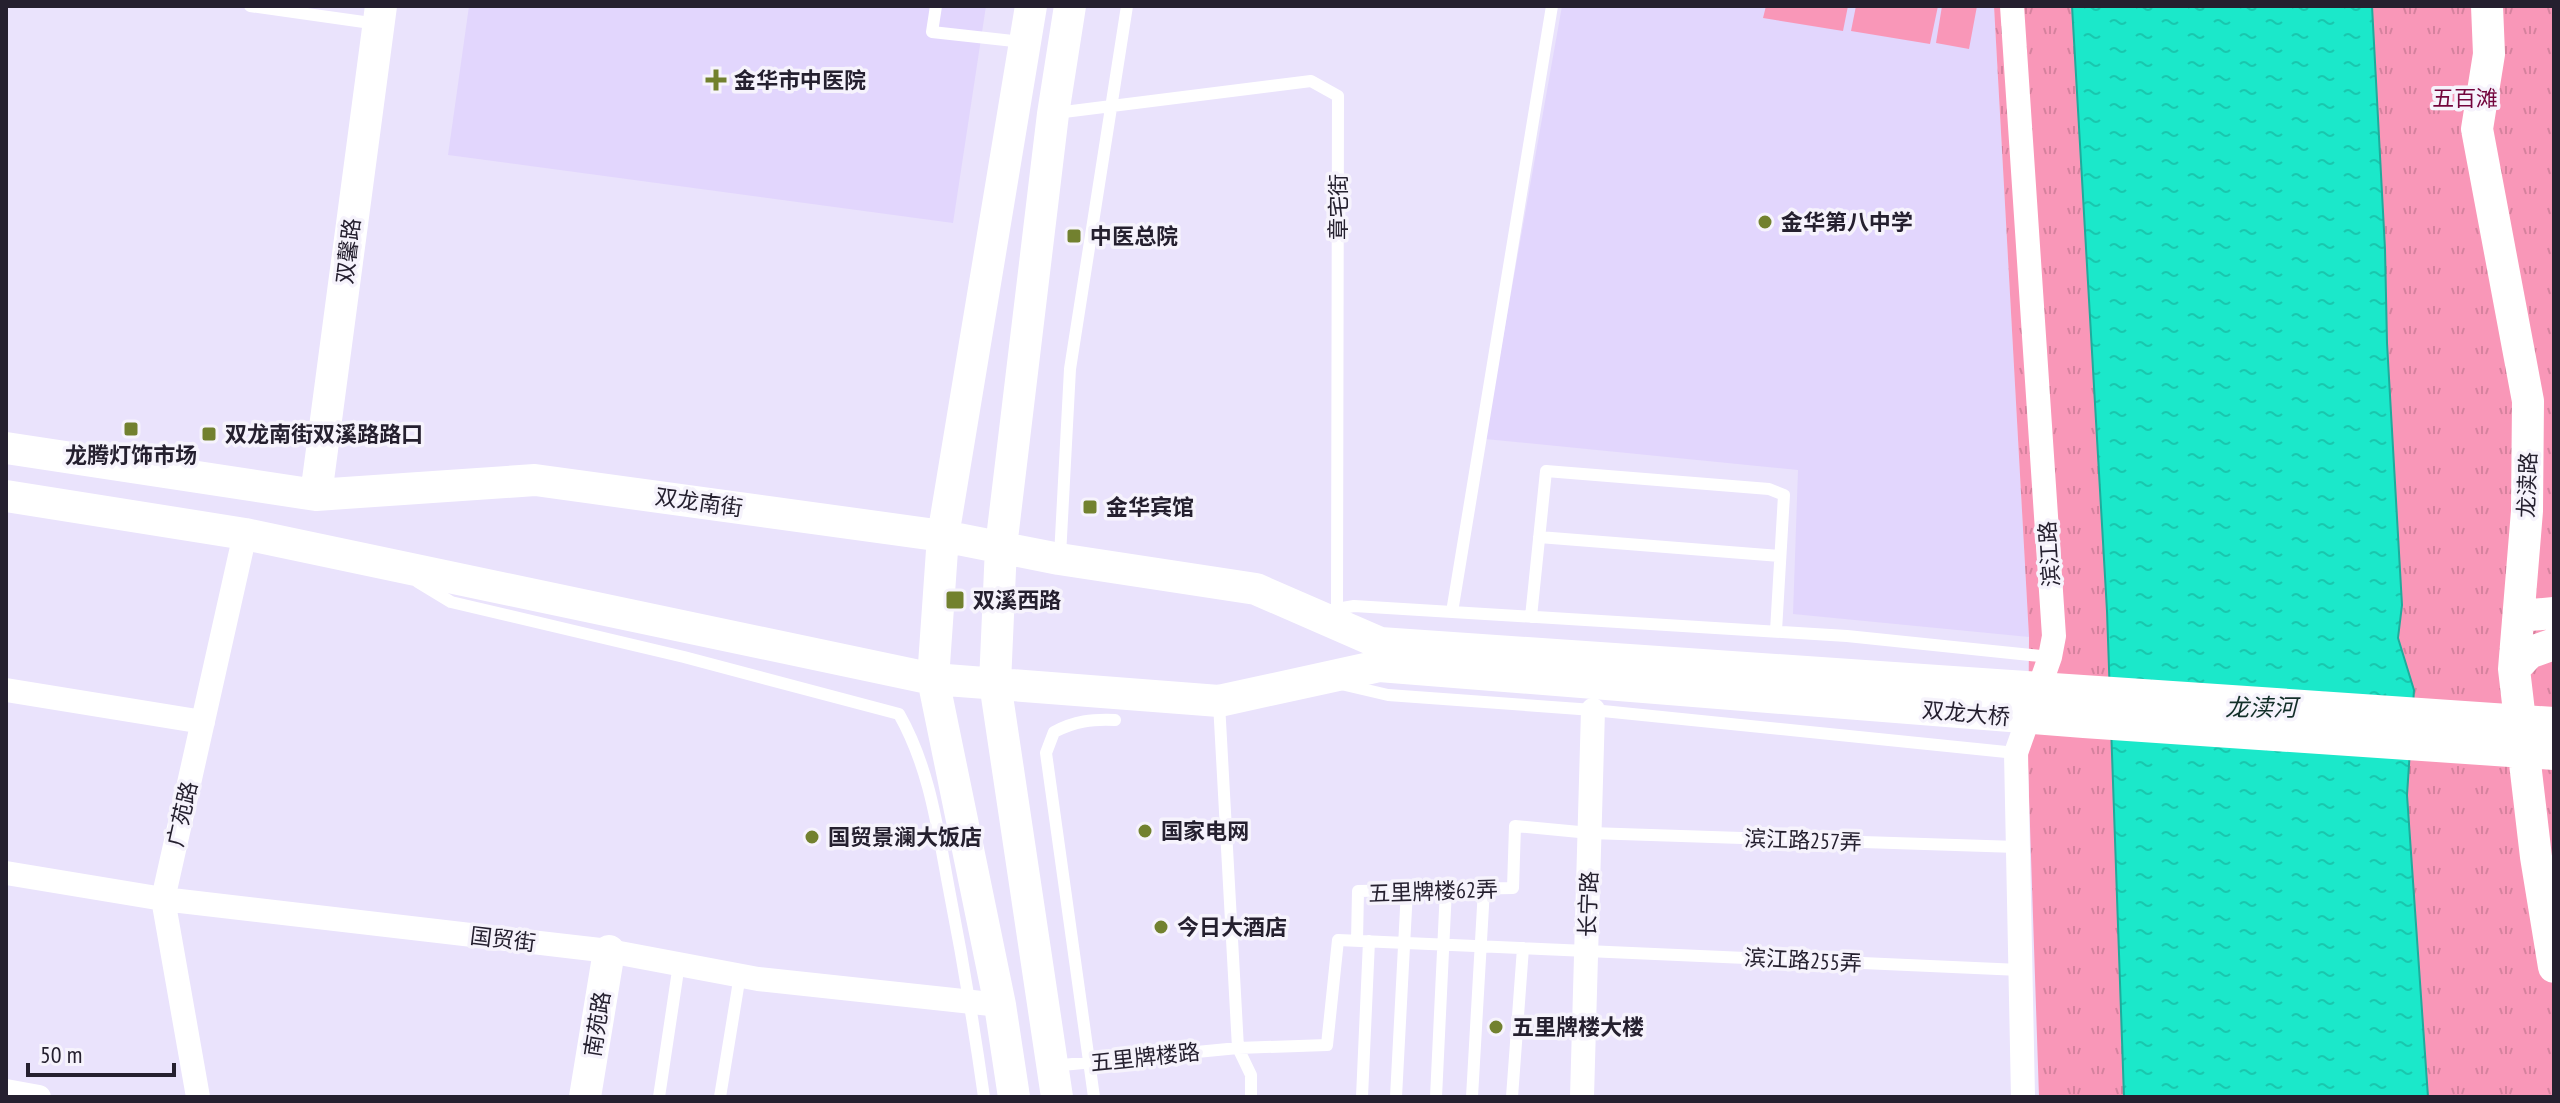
<svg xmlns="http://www.w3.org/2000/svg" width="2560" height="1103" viewBox="0 0 2560 1103" font-family="'PT Sans Narrow','Noto Sans SC',sans-serif">
  <style>
    .built { fill: #e2d6fd }
    .grass { fill: #f997b8 }
    .park { fill: url(#park-tufts) }
    .water { fill: url(#water-ripples); stroke: #1eac9c; stroke-width: 2 }
    .lines { fill: none; stroke-linecap: round; stroke-linejoin: round }
    .lane { stroke: #fff; stroke-width: 12 }
    .street { stroke: #fff; stroke-width: 24 }
    .secondary { stroke: #fff; stroke-width: 32 }
    .poi-dot { fill: #72812f; stroke: #f6f3fc; stroke-width: 3 }
    .labels { text-anchor: middle; dominant-baseline: central; stroke-width: 7; stroke-linejoin: round; paint-order: stroke }
    .poi-label { font-size: 22px; font-weight: bold; fill: #25202f; stroke: #f6f3fc; text-anchor: start }
    .park-label { font-size: 22px; fill: #73043c; stroke: #f6f3fc }
    .street-label { font-size: 22px; fill: #25202f; stroke: #f6f3fc }
    .water-label { font-size: 24px; font-style: italic; fill: #132f29; stroke: #f6f3fc }
  </style>
  <defs>
    <pattern id="park-tufts" width="24" height="20" patternUnits="userSpaceOnUse" patternTransform="scale(2)"><rect width="24" height="20" fill="#f997b8"/><path d="M3 7l-1-3M5 7V3M7 7l1-3M15 17l-1-3M17 17v-4M19 17l1-3" fill="none" stroke="#d5829e"/></pattern>
    <pattern id="water-ripples" width="26" height="14" patternUnits="userSpaceOnUse" patternTransform="scale(2)"><rect width="26" height="14" fill="#1be8ca"/><path d="M2 4q2-2 4 0t4 0M15 11q2-2 4 0t4 0" fill="none" stroke="#19c7ae"/></pattern>
  </defs>
  <rect width="100%" height="100%" fill="#eae3fc"/>
  <!-- built -->
  <path class="built" d="M469,6H986L953,223L448,155Z
    M1562,6H1994L2029,637L1793,614L1798,470L1485,439Z"/>
  <!-- grass -->
  <path class="grass" d="M1766,6H1848L1843,31L1763,18Z
    M1856,6H1938L1930,44L1851,31Z
    M1942,6H1977L1969,49L1936,43Z"/>
  <!-- park -->
  <path class="park" d="M1994,6H2072L2107,611L2124,1097H2039L2028,766L2029,637Z
    M2372,6H2554V1097H2428L2407,795L2414,690L2398,638L2402,605L2387,343L2385,249Z"/>
  <!-- water -->
  <path class="water" d="M2072,6H2372L2385,249L2387,343L2402,605L2398,638L2414,690L2407,795L2428,1097H2124L2107,611Z"/>
  <g class="lines">
    <!-- lane -->
    <path class="lane" d="M250,6L378,24
      M936,6L932,32L1023,42
      M1056,113L1311,81L1338,96L1337,609
      M1539,537L1780,556
      M1060,556L1070,369L1127,6
      M418,582L451,602L684,657L899,714C929,767 937,825 948,884C962,955 974,1026 984,1097
      M1331,610L1354,606L1847,636L2050,657
      M1452,612L1552,6
      M1531,617L1546,471L1769,489L1784,495L1776,631
      M1341,684L1388,695L1593,710L2016,753
      M1219,703L1238,1048L1251,1075V1097
      M1357,941L1358,891L1513,888L1515,826L1590,833L2017,847
      M1052,1066L1238,1048L1327,1045L1338,940L2020,970
      M659,1097L679,964
      M720,1097L740,975
      M1094,1097L1046,753L1054,732C1075,721 1092,719 1115,720
      M1362,1097L1369,941
      M1396,1097L1407,890
      M1436,1097L1446,889
      M1472,1097L1484,889
      M1512,1097L1523,948"/>
    <!-- street -->
    <path class="street" d="M2012,6L2054,636L2050,657L2016,753L2023,1097
      M6,690L203,722
      M6,873L163,899L609,951L758,979L1000,1005
      M6,1091L39,1097
      M198,1097L163,899L245,534
      M1582,1097L1593,710"/>
    <!-- secondary -->
    <path class="secondary" d="M2487,6L2489,54L2477,129L2528,401L2527,511L2514,669L2536,857L2554,967
      M6,448L316,495L535,480L943,536L1059,559L1256,589L1380,643L2554,723
      M316,495L381,6
      M6,496L245,534L933,679L1219,701L1379,666L2084,722L2554,754
      M2519,616L2554,613
      M2514,669L2529,653L2554,644
      M585,1097L609,951
      M1014,1097L1000,1005L933,679L943,536L1031,6
      M1057,1097L995,683L1001,547L1053,114L1070,6"/>
  </g>
  <!-- markers -->
  <g class="poi-dot">
    <path d="M712 68h8v8h8v8h-8v8h-8v-8h-8v-8h8z"/>
    <circle cx="1765" cy="222" r="8"/>
    <rect x="1066" y="228" width="16" height="16" rx="4"/>
    <rect x="123" y="421" width="16" height="16" rx="4"/>
    <rect x="201" y="426" width="16" height="16" rx="4"/>
    <rect x="1082" y="499" width="16" height="16" rx="4"/>
    <rect x="945" y="590" width="20" height="20" rx="4"/>
    <circle cx="1145" cy="831" r="8"/>
    <circle cx="812" cy="837" r="8"/>
    <circle cx="1161" cy="927" r="8"/>
    <circle cx="1496" cy="1027" r="8"/>
  </g>
  <g class="labels">
    <!-- poi labels -->
    <g class="poi-label">
      <text x="734" y="80">金华市中医院</text>
      <text x="1781" y="222">金华第八中学</text>
      <text x="1090" y="236">中医总院</text>
      <text x="225" y="434">双龙南街双溪路路口</text>
      <text x="131" y="455" text-anchor="middle">龙腾灯饰市场</text>
      <text x="1106" y="507">金华宾馆</text>
      <text x="973" y="600">双溪西路</text>
      <text x="1161" y="831">国家电网</text>
      <text x="828" y="837">国贸景澜大饭店</text>
      <text x="1177" y="927">今日大酒店</text>
      <text x="1512" y="1027">五里牌楼大楼</text>
    </g>
    <!-- park labels -->
    <g class="park-label">
      <text x="2465" y="98">五百滩</text>
    </g>
    <!-- street labels -->
    <g class="street-label">
      <text transform="translate(1338 207) rotate(-90)">章宅街</text>
      <text transform="translate(348 251) rotate(-83)">双馨路</text>
      <text transform="translate(2527 485) rotate(-88)">龙渎路</text>
      <text transform="translate(699 502) rotate(8)">双龙南街</text>
      <text transform="translate(2049 554) rotate(-94)">滨江路</text>
      <text transform="translate(1966 713) rotate(5)">双龙大桥</text>
      <text transform="translate(182 814) rotate(-77)">广苑路</text>
      <text transform="translate(1803 840) rotate(2)">滨江路257弄</text>
      <text transform="translate(1433 891) rotate(-2)">五里牌楼62弄</text>
      <text transform="translate(1588 904) rotate(-88)">长宁路</text>
      <text transform="translate(503 939) rotate(7)">国贸街</text>
      <text transform="translate(1803 960) rotate(3)">滨江路255弄</text>
      <text transform="translate(597 1024) rotate(-81)">南苑路</text>
      <text transform="translate(1145 1057) rotate(-6)">五里牌楼路</text>
    </g>
    <!-- water labels -->
    <g class="water-label">
      <text x="2261" y="707">龙渎河</text>
    </g>
  </g>
  <!-- border -->
  <rect width="2560" height="1103" fill="none" stroke="#25202f" stroke-width="16"/>
  <!-- scale -->
  <path d="M28 1063v12h146v-12" fill="none" stroke="#25202f" stroke-width="4"/>
  <text x="40" y="1063" font-size="24" fill="#25202f" stroke="#f6f3fc" stroke-width="6" paint-order="stroke">50 m</text>
</svg>
